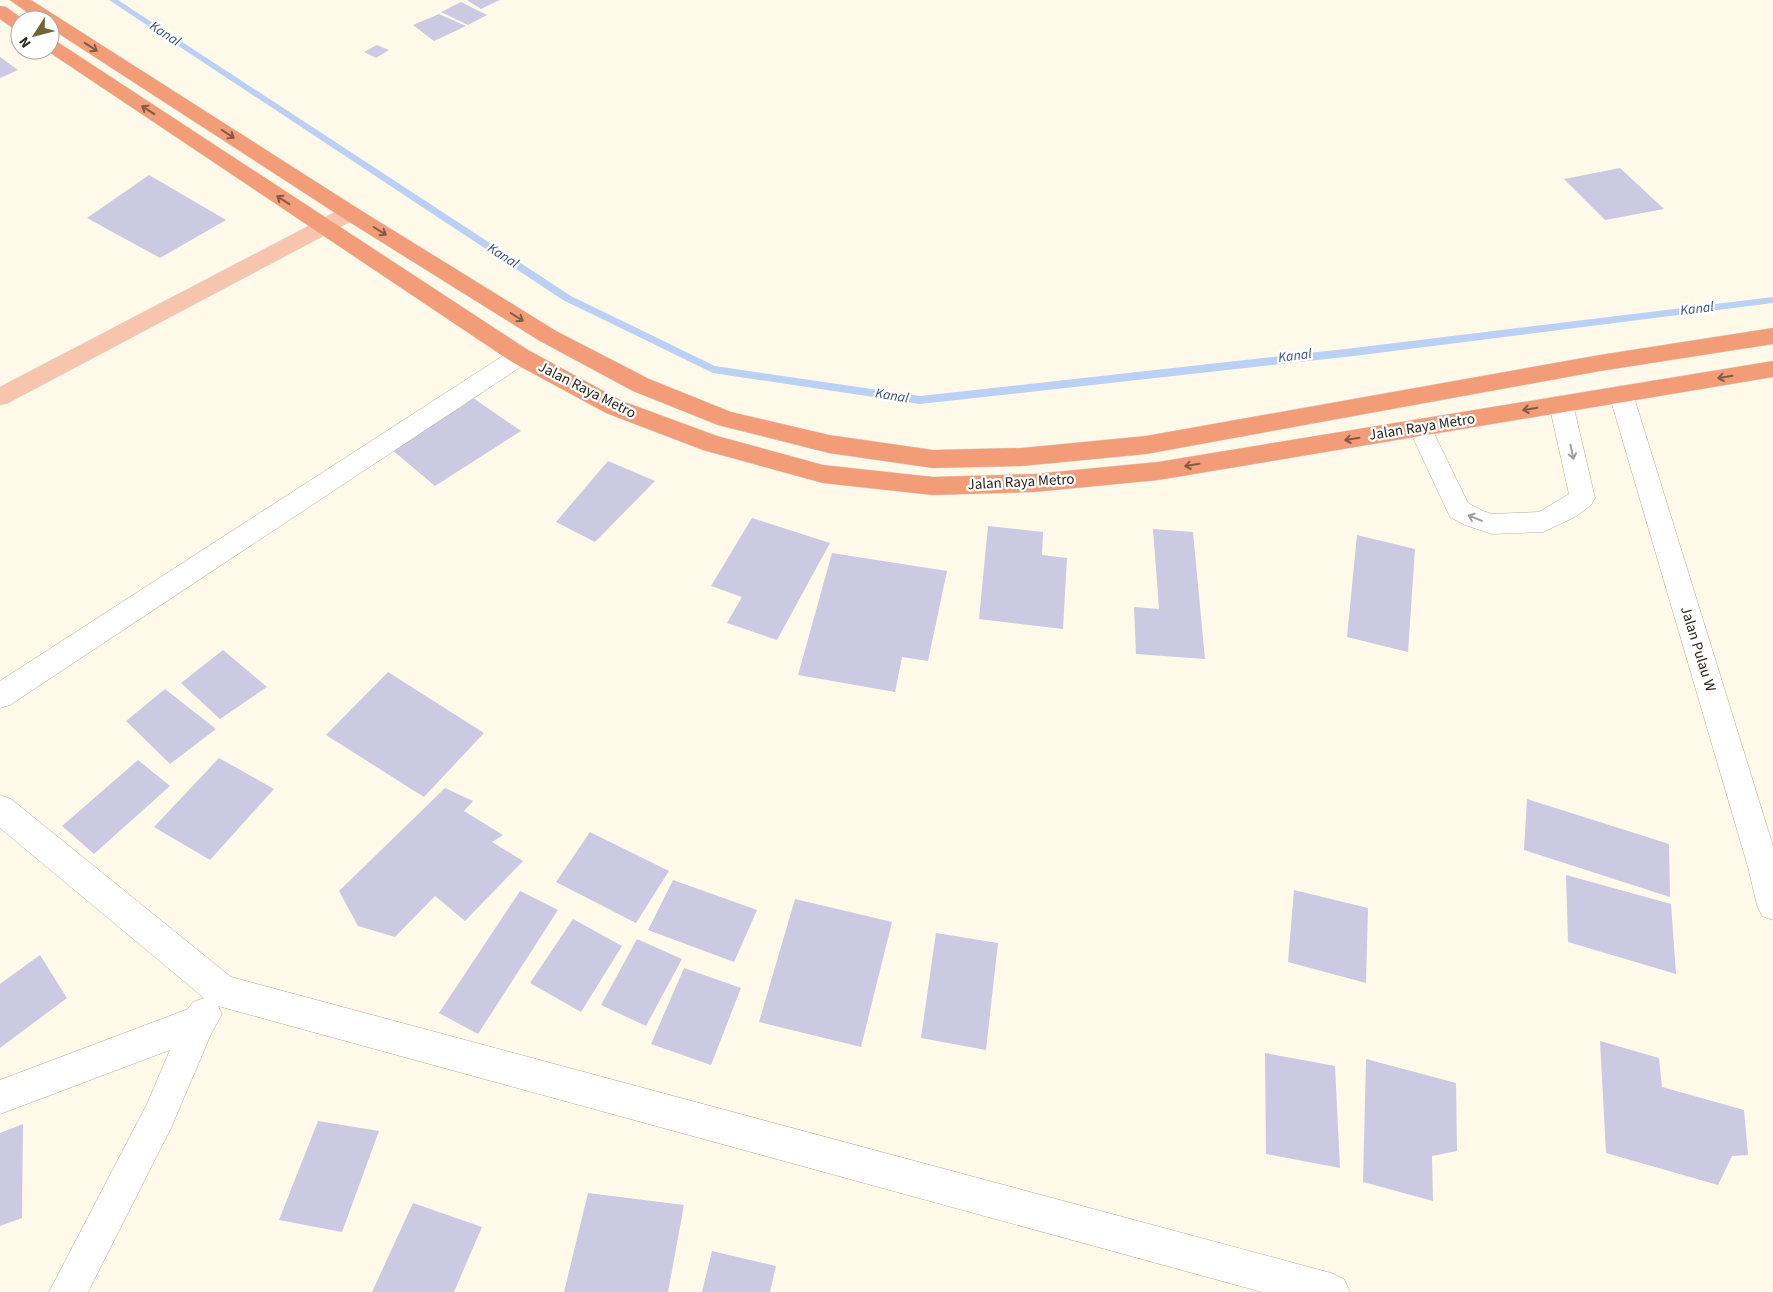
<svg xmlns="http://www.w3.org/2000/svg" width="1773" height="1292" viewBox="0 0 1773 1292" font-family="'Source Sans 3',sans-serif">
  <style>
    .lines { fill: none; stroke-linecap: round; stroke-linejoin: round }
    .stream { fill: #bad0f5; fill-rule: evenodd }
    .building { fill: #ccc9e2 }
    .minor-casing { stroke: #b5ac94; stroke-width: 1 }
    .major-casing { stroke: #dddcdb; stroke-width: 1 }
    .highway-casing { stroke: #dddcdb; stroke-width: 1 }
    .minor { fill: #fff; fill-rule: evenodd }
    .major { fill: #f7c4ad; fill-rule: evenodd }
    .highway { fill: #f29d77; fill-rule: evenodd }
    .oneway { stroke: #835b45 }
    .oneway2 { stroke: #9f9d99 }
    .labels { text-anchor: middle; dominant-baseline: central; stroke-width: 4.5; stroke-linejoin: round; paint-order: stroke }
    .far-water-label { font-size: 14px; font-style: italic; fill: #345181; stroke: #fff }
    .street-label { font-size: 15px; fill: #29251c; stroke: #fff }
  </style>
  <rect width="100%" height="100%" fill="#fff9ea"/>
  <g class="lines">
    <!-- stream -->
    <path class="stream" d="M109,0H118L571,296L715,366L920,396L1354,348L1773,297V303L1354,356L920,404L713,373L563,300Z"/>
  </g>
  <!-- building -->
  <path class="building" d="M467,0H500L481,9Z
    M461,2L487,15L468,25L441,12Z
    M439,14L466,26L434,41L413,25Z
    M377,45L389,50L376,58L364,52Z
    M0,57L18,70L0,78Z
    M1620,168L1664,209L1605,220L1564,179Z
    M149,175L226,220L160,258L87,218Z
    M469,395L521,431L435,486L391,449Z
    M608,461L655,481L595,542L556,522Z
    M752,518L830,543L777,640L727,623L742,597L711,586Z
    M988,526L1043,532L1042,555L1067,558L1063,629L979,619Z
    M1153,529L1193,532L1205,659L1136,654L1134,607L1159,609Z
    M1357,535L1415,549L1408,652L1347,637Z
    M832,553L947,571L928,661L902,657L895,692L798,675Z
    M223,650L267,687L220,719L181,683Z
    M388,672L484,733L424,797L326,735Z
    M165,689L216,729L170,764L126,721Z
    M219,758L274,789L210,860L154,827Z
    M138,760L170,786L94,854L62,826Z
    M445,788L473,801L464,811L503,835L492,842L523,861L465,921L435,896L395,937L358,926L339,891Z
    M1527,799L1669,844L1670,897L1524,850Z
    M590,832L669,871L636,923L556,882Z
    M1566,875L1671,904L1676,974L1568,942Z
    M673,880L757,910L734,962L648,930Z
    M1294,890L1368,908L1366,983L1288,962Z
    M520,891L558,910L478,1034L439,1013Z
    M795,899L892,922L861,1047L759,1022Z
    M573,919L622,946L581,1012L530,983Z
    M936,933L998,943L986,1050L921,1038Z
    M637,939L682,959L646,1026L601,1005Z
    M40,955L67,998L0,1048V984Z
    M684,968L741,988L711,1065L651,1044Z
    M1600,1041L1659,1058L1662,1087L1744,1110L1748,1155L1732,1156L1718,1185L1606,1153Z
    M1265,1053L1335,1066L1340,1168L1266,1154Z
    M1366,1059L1456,1083L1457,1151L1432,1156L1433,1201L1363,1182Z
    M318,1121L379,1131L342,1232L279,1220Z
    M23,1124L22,1218L0,1226V1133Z
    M588,1193L684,1205L668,1292H564Z
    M413,1203L482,1227L454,1292H372Z
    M712,1251L776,1266L770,1292H702Z"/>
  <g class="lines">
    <defs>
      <path id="minor" d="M520,348L528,350L531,356L528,362L10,705L0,708V681L512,350Z
        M1621,386L1629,388L1633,394L1773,846V920L1762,916L1757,905L1748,867L1609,394L1613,388Z
        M1561,396L1569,398L1573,404L1595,498L1591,505L1575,517L1543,532L1492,534L1465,525L1450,517L1408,427L1412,421L1420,418L1428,421L1468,503L1483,511L1492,514L1539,512L1569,494L1549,404L1553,398Z
        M0,795L11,799L231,977L1331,1273L1344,1279L1350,1292H1262L218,1006L222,1014L211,1034L171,1128L88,1292H49L147,1104L170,1050L0,1114V1080L188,1009L193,1002L204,998L0,828Z"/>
      <path id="major" d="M350,207L357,208L360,213L357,218L8,403L0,405V387L343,208Z"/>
      <path id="highway" d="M10,0H31L357,208L556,331L649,379L731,412L829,435L933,450L1022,448L1146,436L1600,355L1773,328V344L1600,371L1146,454L1022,466L933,468L829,453L718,425L633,391L540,341L343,218L50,28V20H38Z
        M0,6L6,7L24,20H20V30L14,29L0,19Z
        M50,40L56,41L528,350L622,401L717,436L823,465L933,477L1034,474L1158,462L1773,361V377L1158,480L1034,492L933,495L823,483L703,450L606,413L512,362L46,50H50Z"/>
    </defs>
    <!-- minor casing -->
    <use href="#minor" class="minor-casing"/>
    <!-- major casing -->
    <use href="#major" class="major-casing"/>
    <!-- highway casing -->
    <use href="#highway" class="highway-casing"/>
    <!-- minor -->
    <use href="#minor" class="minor"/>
    <!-- major -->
    <use href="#major" class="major"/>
    <!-- highway -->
    <use href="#highway" class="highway"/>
  </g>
  <!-- one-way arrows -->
  <defs><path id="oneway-shaft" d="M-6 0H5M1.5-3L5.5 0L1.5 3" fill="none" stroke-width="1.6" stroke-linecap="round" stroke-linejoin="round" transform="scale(1.25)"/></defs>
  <g class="oneway">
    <use href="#oneway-shaft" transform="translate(91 47) rotate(33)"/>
    <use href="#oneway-shaft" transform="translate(148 110) rotate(-147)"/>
    <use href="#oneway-shaft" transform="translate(228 134) rotate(33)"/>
    <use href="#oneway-shaft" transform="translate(283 200) rotate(-147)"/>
    <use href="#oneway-shaft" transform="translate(380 231) rotate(32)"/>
    <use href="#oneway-shaft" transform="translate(517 317) rotate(32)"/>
    <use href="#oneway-shaft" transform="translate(1725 377) rotate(171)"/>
    <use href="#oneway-shaft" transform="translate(1530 409) rotate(171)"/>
    <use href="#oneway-shaft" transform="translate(1352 439) rotate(171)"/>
    <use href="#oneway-shaft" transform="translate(1192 465) rotate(171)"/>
  </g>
  <g class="oneway2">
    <use href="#oneway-shaft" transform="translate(1572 452) rotate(78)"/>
    <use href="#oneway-shaft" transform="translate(1475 518) rotate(-158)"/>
  </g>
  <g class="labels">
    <!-- far-water labels -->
    <g class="far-water-label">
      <text transform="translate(165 34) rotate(33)">Kanal</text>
      <text transform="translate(503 256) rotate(33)">Kanal</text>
      <text transform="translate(1697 309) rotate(-7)">Kanal</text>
      <text transform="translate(1295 356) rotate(-7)">Kanal</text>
      <text transform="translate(892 396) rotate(9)">Kanal</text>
    </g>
    <!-- street labels -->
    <g class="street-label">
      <text transform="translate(587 390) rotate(27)">Jalan Raya Metro</text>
      <text transform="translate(1422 427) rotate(-9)">Jalan Raya Metro</text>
      <text transform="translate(1021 482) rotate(-3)">Jalan Raya Metro</text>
      <text transform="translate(1698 649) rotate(73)">Jalan Pulau W</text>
    </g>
  </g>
  <!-- north arrow -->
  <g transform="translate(35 35) rotate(234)"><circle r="24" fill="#ffffff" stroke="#a9a8a4"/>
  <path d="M0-4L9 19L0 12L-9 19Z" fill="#716532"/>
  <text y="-8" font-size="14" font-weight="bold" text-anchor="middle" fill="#29251c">N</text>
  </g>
</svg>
